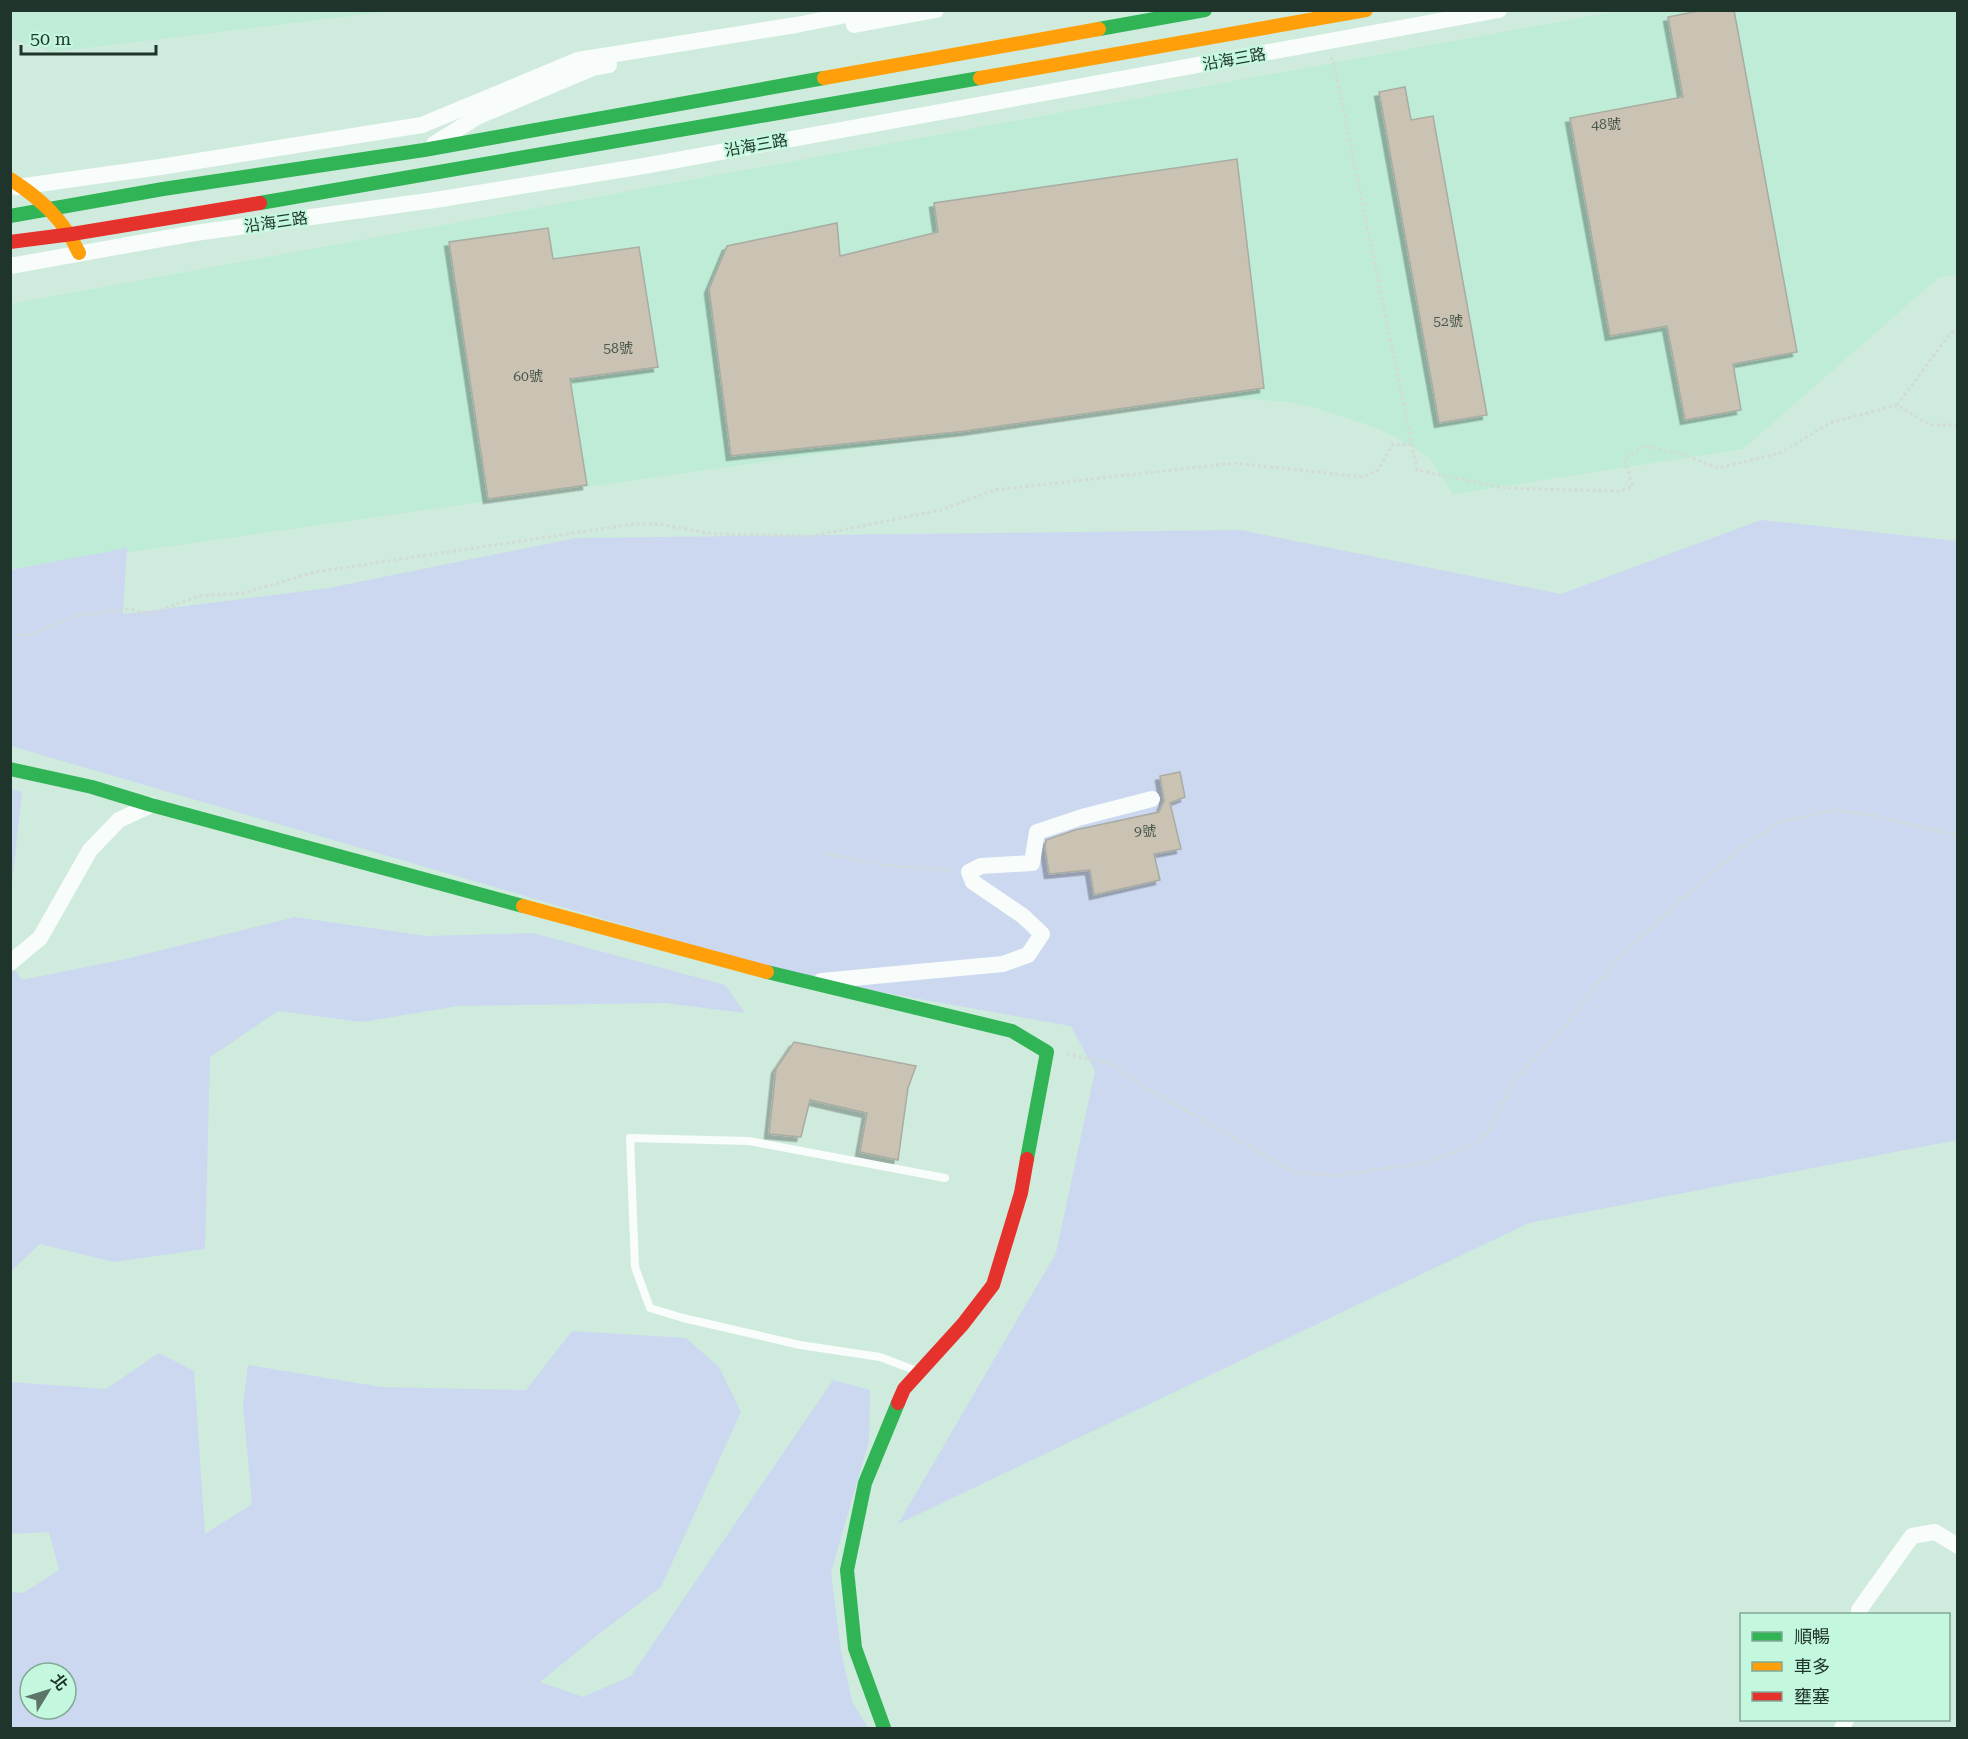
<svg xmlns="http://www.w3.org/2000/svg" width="1968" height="1739" viewBox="0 0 1968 1739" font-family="'Roboto Serif','Noto Sans TC',serif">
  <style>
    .built { fill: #beecd6 }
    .green { fill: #cbd8ef; fill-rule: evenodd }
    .building { fill: #cac2b3; stroke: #a8aca2; stroke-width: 1.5; filter: url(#shadow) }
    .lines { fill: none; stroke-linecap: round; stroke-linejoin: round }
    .path { stroke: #d2dbd6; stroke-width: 3; stroke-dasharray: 3 3; stroke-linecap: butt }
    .lane { stroke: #f8fcfa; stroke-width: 8 }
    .street { stroke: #f8fcfa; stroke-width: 16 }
    .fast { stroke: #30b455; stroke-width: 14 }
    .slow { stroke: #ff9f0a; stroke-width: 14 }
    .jam { stroke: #e5322d; stroke-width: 14 }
    .labels { text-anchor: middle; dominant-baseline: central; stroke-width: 4.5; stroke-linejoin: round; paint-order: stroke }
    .number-label { font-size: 14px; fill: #4a584c }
    .street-label { font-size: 16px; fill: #1f342a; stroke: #c3f7de }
  </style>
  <defs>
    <filter id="shadow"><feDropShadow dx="-4.5" dy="4.5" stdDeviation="0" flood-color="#0004"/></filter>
  </defs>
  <rect width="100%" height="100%" fill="#cfebdd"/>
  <!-- built -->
  <path class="built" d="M10,11L11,10L392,11L53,52L11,39Z
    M1618,11H1957V274L1938,278L1743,449L1453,494L1429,457L1388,433L1366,424L1316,408L1289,402L1233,398L1204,399L11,569L10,304Z"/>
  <!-- green -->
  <path class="green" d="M1761,520L1957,541V1140L1529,1223L898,1524L1056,1253L1095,1071L1071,1026L869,990L782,971L11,746L10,570L127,548L123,614L329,588L576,538L1240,530L1561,594Z
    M11,789L22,792L11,893L10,789Z
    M295,917L426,936L533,933L725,985L745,1013L665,1003L458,1006L362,1022L278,1011L210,1057L205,1249L114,1262L40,1244L11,1271L10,963L22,980L130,958Z
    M572,1331L686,1338L719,1367L741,1412L661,1587L600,1633L540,1682L583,1697L631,1676L833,1380L870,1390L869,1441L831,1572L841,1651L852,1701L868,1728H11V1592L23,1593L59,1570L49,1532L11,1534V1382L106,1389L159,1353L194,1371L205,1534L252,1504L243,1405L248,1365L381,1387L526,1390ZM30,1673H66V1709H30Z"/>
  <!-- building -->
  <path class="building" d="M1703,10H1734L1797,352L1733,364L1741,410L1685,420L1667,326L1610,336L1570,118L1683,97L1668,17Z
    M1405,87L1411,120L1433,116L1487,415L1439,423L1379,92Z
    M1237,159L1264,388L966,431L731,456L709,289L727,246L837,223L840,256L938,232L934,203Z
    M548,228L553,259L639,247L658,367L570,379L587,485L488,499L449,242Z
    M1180,772L1185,797L1170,803L1181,849L1154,854L1160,880L1094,895L1090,870L1049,874L1045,847L1046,840L1075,830L1159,812L1164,801L1160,776Z
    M794,1042L916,1066L908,1088L898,1160L860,1152L867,1113L810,1100L801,1137L769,1134L776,1069Z"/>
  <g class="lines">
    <!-- path -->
    <path class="path" d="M1330,58L1333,59L1417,470L1504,488L1619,491L1633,486L1624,459L1644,446L1682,454L1718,468L1780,453L1830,423L1897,405L1930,425H1958
      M1897,405L1949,335L1958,328
      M10,633L27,636L75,616L130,609L150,614L199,596L244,593L315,572L634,524H659L713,534L812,536L941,510L994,490L1235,463L1362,477L1378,470L1393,444L1410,445
      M826,854L884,865L952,871
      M1067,1054L1112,1064L1146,1088L1294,1172L1334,1176L1431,1162L1480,1141L1491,1128L1514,1080L1561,1030L1616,961L1678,902L1739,850L1777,823L1834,810L1872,815L1958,836"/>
    <!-- lane -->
    <path class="lane" d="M917,1371L880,1357L800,1345L683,1318L650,1308L635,1267L630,1138L749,1141L945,1178"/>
    <!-- street -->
    <path class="street" d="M854,25L936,10
      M434,144L477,117L593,68L609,65
      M17,187L160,167L422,125L578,60L796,25L872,10
      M10,266L195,233L435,200L644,166L1499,10
      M10,963L40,938L90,850L119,820L151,805
      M821,981L1003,964L1028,955L1042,934L1023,916L973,882L969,872L981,866L1032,863L1037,832L1082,817L1152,799
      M1859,1614V1610L1912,1536L1935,1532L1958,1546
      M1842,1728L1846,1720"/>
    <!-- fast -->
    <path class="fast" d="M1099,29L1205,10
      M260,203L980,78
      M10,216L163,189L424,150L824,78
      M10,769L92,787L151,805L523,906
      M767,972L1012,1031L1047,1052L1027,1159
      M884,1728L855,1648L847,1570L865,1483L898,1403"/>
    <!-- slow -->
    <path class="slow" d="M824,78L1099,29
      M980,78L1366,10
      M10,179C40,198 64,220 79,253
      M523,906L767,972"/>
    <!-- jam -->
    <path class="jam" d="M10,242L72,234L260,203
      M898,1403L904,1389L963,1324L993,1285L1021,1193L1027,1159"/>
  </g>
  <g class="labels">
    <!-- number labels -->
    <g class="number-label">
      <text x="1606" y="124">48號</text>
      <text x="1448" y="321">52號</text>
      <text x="618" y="348">58號</text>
      <text x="528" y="376">60號</text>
      <text x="1145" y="831">9號</text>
    </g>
    <!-- street labels -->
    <g class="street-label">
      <text transform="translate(1234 59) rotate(-10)">沿海三路</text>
      <text transform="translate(756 145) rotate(-10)">沿海三路</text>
      <text transform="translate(276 222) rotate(-8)">沿海三路</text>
    </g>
  </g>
  <!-- border -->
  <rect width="1968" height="1739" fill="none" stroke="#1f342a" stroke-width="24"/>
  <!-- legend -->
  <rect x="1740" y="1613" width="210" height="108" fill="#c3f7de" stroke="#81a996" stroke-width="1.5"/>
  <rect x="1752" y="1632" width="30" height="9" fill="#30b455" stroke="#81a996" stroke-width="1.5"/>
  <text x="1794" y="1643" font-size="18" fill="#1f342a">順暢</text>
  <rect x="1752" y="1662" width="30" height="9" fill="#ff9f0a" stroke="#81a996" stroke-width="1.5"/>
  <text x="1794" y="1673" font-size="18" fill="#1f342a">車多</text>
  <rect x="1752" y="1692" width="30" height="9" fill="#e5322d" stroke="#81a996" stroke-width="1.5"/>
  <text x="1794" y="1703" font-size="18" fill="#1f342a">壅塞</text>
  <!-- north arrow -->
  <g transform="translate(48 1691) rotate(52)"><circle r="28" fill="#c3f7de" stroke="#81a996" stroke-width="1.5"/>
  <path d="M0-4.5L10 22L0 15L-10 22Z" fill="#5d7469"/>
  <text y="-9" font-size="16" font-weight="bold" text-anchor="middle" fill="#1f342a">北</text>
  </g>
  <!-- scale -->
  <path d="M21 45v9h135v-9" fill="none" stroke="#1f342a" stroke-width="3"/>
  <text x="30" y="45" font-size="18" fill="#1f342a" stroke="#c3f7de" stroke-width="4.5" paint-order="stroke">50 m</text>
</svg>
